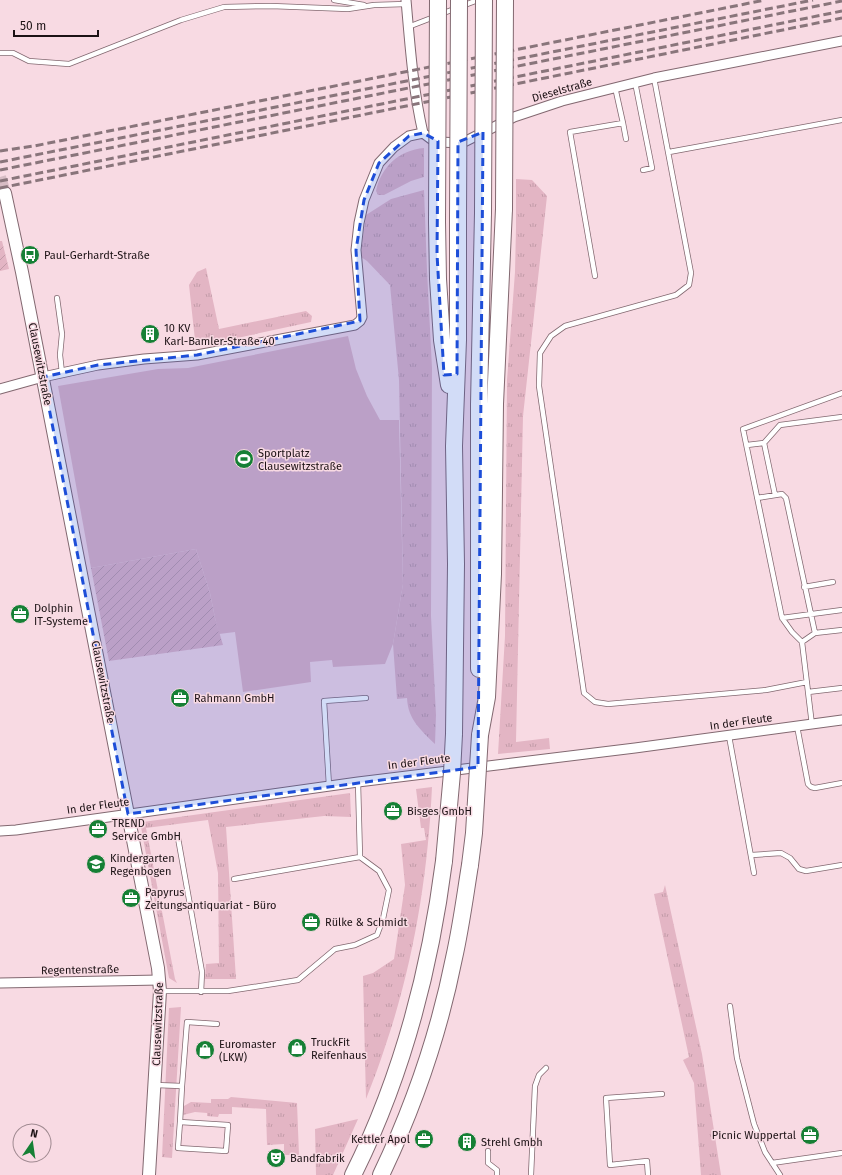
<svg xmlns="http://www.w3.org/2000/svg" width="842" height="1175" viewBox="0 0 842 1175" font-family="'Fira Sans',sans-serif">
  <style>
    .grass { fill: url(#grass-tufts) }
    .garden { fill: url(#garden-furrows) }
    .pitch { fill: #e3b5c4 }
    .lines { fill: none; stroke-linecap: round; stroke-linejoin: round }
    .secondary-tunnel { stroke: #d7bcc4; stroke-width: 12; stroke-dasharray: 12 6; stroke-linecap: butt }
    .lane-casing { stroke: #826870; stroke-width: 6 }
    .street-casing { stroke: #826870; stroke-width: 11 }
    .secondary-casing { stroke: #826870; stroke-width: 14 }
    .highway-casing { stroke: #826870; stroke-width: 18 }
    .lane { stroke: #fff; stroke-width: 4.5 }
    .street { stroke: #fff; stroke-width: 9 }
    .secondary { stroke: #fff; stroke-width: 12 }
    .highway { stroke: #fff; stroke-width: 16 }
    .rail { stroke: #89757b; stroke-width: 3; stroke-dasharray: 8 4; stroke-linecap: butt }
    .highway-bridge-casing { stroke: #826870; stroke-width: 18; stroke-linecap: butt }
    .highway-bridge { stroke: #fff; stroke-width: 16 }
    .marked { fill: #1d4ed8; fill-opacity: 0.2; stroke: #1d4ed8; stroke-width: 3; stroke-dasharray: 8 5; stroke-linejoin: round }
    .labels { text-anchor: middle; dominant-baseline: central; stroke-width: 3; stroke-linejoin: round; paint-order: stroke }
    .street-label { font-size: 11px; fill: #1c1215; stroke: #f8dae3 }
    .poi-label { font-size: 11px; fill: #1c1215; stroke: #f8dae3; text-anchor: start }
  </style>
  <defs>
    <pattern id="grass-tufts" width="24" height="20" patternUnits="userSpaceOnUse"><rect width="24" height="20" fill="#e3b5c4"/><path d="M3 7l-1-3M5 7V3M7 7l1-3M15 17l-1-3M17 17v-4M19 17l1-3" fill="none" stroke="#c29ba8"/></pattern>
    <pattern id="garden-furrows" width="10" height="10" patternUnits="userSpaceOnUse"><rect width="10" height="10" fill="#e3b5c4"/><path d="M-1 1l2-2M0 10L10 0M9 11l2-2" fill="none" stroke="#c29ba8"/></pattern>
  </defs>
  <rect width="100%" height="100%" fill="#f8dae3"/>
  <!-- grass -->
  <path class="grass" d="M424,148V177L411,181L384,195H378L376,191C381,167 399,150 424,148Z
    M516,179L532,180L547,196L523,416L516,742L549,738L550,749L498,754L505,636L507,380L515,272L516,228Z
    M424,190L427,270L432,368L431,616L436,715L435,744C421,730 408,720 407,698L397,699L393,644L403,584L399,380L390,285L367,261L361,257L363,237L366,215L391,199Z
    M206,268L219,329L306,311L312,316L311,322L200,346L195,340L189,285L197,272Z
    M432,787C428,874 414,961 386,1044C380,1063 373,1081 366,1099L363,976L373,973L394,959L405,885L401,844L426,840L424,828H421L416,789Z
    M350,793L351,817L324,816L226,827L236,979H205L206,964L219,963L218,873L208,820L146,828L175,979L177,983L169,978L141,827L143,822Z
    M665,885L702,1054L721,1175H701L694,1083L683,1060L689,1057L654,894L663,892Z
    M181,1007L172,1158L162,1157L169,1008Z
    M231,1097L297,1103L299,1155H284V1144L267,1145L266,1109L232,1107V1114H219L218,1117L207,1116V1113L195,1112L183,1115L184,1106L191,1102L211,1103V1099H228Z
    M358,1119L333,1175H316L315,1129Z"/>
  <!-- garden -->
  <path class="garden" d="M0,241H2L9,269L0,271Z
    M196,549L210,593L215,618L223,645L109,661L91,568Z"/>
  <!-- pitch -->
  <path class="pitch" d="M348,336L356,369L367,396L380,420H399L403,584L393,644L385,664L333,667L332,660L310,662L311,682L243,692L235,632L219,634L215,618L210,593L196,549L91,568L58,386L158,369L188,368Z"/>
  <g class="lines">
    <!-- secondary-tunnel -->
    <path class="secondary-tunnel" d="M0,177L5,193"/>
    <defs>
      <path id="lane" d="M334,0L364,5
        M441,14L478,0
        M408,27L434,17
        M0,53H13L29,61L69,64L181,20L224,7L271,6L348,9L374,5L406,4
        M654,78L691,273L689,285L676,295L565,326L551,336L540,353L539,386L584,693L595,702L608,704L766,690L807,682
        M635,82L652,168L643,170
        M623,123L626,139
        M669,152L842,120
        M595,276L570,132L623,123L615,87
        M57,298L62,334L60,355L62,373
        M747,445L764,443
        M775,495L764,443L780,425L842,417
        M757,498L782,494L786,498L815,633
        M804,587L833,582
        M782,618L842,610
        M802,642L792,632L782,618L743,429L842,393
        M808,692L842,688
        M812,725L802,642L815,633L842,630
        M797,726L808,784L811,787L815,788L842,783
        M729,736L754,873
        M329,786L324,701L366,698
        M178,838L202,972L201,992
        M752,855L781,853L790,858L799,869L806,871L842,865
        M234,879L360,857
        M160,991H228L298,980L335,949L355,945L377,935L383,919L389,890L379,871L360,857L358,782
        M730,1006L737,1058L754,1124L765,1152L780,1175
        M155,1085L182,1086L187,1022L217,1024
        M180,1122L178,1148L226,1151L228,1125L180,1122L182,1086
        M488,1151V1163L497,1170V1175
        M772,1163L842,1153
        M531,1175L535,1086L539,1075L546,1068
        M648,1175L647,1161L610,1165L606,1098L662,1094"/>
      <path id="street" d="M406,0C410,45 413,90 423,133L431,139L439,142L462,143L514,117L562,101L654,78L842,41
        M0,389L43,377L98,365L144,359L197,355L355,325L360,321L362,317L356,250L359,223L364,200L379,163L394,147L409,136L423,133
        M0,831L16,830L358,782L635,748L842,720
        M0,983L160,980"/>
      <path id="secondary" d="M5,193L22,272L158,968L160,991L149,1175"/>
      <path id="highway" d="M437,222L438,279L442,340L449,385
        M479,669V404L483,213
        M454,734L456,564L454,446L458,340V218
        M480,735L487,697L493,574L495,404L504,209
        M353,1175C402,1077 430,970 444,861
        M381,1175C414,1106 439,1033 454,958C461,927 465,896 470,865"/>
    </defs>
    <!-- lane casing -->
    <use href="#lane" class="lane-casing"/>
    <!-- street casing -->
    <use href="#street" class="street-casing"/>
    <!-- secondary casing -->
    <use href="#secondary" class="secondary-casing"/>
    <!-- highway casing -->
    <use href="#highway" class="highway-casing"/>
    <!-- lane -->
    <use href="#lane" class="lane"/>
    <!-- street -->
    <use href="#street" class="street"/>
    <!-- secondary -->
    <use href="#secondary" class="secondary"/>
    <!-- highway -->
    <use href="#highway" class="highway"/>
    <!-- rail -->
    <path class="rail" d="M0,151L34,146L765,0
      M0,162L813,0
      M0,170L842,1
      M0,181L842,11
      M0,188L842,18"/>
    <defs>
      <path id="highway-bridge" d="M504,209L505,0
        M483,213L484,0
        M458,218L459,0
        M437,222L438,0
        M444,861L452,773L454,734
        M470,865L474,833L480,735"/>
    </defs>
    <!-- highway-bridge casing -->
    <use href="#highway-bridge" class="highway-bridge-casing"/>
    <!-- highway-bridge -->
    <use href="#highway-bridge" class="highway-bridge"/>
  </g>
  <!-- marked area -->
  <path class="marked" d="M483,132L478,767L128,814L43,377L98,365L197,355L360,321L356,250L364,200L379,163L409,136L423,133L438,141L437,254L444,375L457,374L458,142Z"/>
  <!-- icons -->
  <defs>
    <symbol id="bus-disc" viewBox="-11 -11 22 22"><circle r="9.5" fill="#168035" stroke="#f8dae3"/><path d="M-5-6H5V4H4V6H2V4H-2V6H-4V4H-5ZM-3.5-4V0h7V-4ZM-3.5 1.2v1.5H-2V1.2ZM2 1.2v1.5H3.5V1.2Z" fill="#fff"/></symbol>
    <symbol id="building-disc" viewBox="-11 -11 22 22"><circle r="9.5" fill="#168035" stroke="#f8dae3"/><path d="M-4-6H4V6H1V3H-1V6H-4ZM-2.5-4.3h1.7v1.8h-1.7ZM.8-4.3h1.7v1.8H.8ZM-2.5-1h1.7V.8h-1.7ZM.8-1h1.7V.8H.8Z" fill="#fff"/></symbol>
    <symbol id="stadium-disc" viewBox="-11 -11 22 22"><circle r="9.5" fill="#168035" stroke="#f8dae3"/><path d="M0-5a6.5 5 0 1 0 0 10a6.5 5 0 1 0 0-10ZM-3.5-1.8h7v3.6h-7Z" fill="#fff"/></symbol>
    <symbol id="office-disc" viewBox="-11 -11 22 22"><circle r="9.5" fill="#168035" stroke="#f8dae3"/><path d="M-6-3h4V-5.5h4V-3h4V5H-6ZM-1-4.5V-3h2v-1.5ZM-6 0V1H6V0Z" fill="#fff"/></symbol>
    <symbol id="school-disc" viewBox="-11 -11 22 22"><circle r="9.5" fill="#168035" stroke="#f8dae3"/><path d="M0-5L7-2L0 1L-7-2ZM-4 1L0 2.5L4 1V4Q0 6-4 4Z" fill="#fff"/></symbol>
    <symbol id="shop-disc" viewBox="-11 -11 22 22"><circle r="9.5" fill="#168035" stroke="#f8dae3"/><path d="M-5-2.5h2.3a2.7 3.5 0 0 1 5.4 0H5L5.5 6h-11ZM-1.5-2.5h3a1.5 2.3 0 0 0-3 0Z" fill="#fff"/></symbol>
    <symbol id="theatre-disc" viewBox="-11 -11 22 22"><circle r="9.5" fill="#168035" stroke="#f8dae3"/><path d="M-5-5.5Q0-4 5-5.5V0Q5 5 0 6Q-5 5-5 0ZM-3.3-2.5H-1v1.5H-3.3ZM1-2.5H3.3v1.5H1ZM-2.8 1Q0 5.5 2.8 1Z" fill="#fff"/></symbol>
  </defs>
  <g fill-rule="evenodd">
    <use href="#bus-disc" x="19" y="244" width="22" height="22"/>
    <use href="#building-disc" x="139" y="323" width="22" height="22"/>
    <use href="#stadium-disc" x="233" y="448" width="22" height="22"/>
    <use href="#office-disc" x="9" y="603" width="22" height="22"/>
    <use href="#office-disc" x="169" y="687" width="22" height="22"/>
    <use href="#office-disc" x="382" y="800" width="22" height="22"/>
    <use href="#office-disc" x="87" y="818" width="22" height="22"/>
    <use href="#school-disc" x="85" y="853" width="22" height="22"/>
    <use href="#office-disc" x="120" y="887" width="22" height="22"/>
    <use href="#office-disc" x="300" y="911" width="22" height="22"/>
    <use href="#shop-disc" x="286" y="1037" width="22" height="22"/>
    <use href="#shop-disc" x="194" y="1039" width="22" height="22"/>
    <use href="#office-disc" x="799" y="1124" width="22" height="22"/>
    <use href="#office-disc" x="413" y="1128" width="22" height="22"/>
    <use href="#building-disc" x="456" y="1131" width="22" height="22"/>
    <use href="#theatre-disc" x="265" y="1147" width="22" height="22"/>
  </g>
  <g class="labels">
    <!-- street labels -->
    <g class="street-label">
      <text transform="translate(562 90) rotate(-16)">Dieselstraße</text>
      <text transform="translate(40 364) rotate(79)">Clausewitzstraße</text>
      <text transform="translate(103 682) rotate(79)">Clausewitzstraße</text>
      <text transform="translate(741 722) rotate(-8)">In der Fleute</text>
      <text transform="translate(419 762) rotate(-7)">In der Fleute</text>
      <text transform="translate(98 806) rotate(-8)">In der Fleute</text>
      <text transform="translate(80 970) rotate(-1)">Regentenstraße</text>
      <text transform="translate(158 1024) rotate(-88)">Clausewitzstraße</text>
    </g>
    <!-- poi labels -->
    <g class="poi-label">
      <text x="44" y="255">Paul-Gerhardt-Straße</text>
      <text x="164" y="328">10 KV<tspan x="164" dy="13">Karl-Bamler-Straße 40</tspan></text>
      <text x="258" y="453">Sportplatz<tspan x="258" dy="13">Clausewitzstraße</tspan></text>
      <text x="34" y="608">Dolphin<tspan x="34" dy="13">IT-Systeme</tspan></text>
      <text x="194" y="698">Rahmann GmbH</text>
      <text x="407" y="811">Bisges GmbH</text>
      <text x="112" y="823">TREND<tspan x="112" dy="13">Service GmbH</tspan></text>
      <text x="110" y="858">Kindergarten<tspan x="110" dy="13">Regenbogen</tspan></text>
      <text x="145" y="892">Papyrus<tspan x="145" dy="13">Zeitungsantiquariat - Büro</tspan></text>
      <text x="325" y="922">Rülke &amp; Schmidt</text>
      <text x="311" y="1042">TruckFit<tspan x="311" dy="13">Reifenhaus</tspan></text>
      <text x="219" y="1044">Euromaster<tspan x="219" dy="13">(LKW)</tspan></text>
      <text x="796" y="1135" text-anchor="end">Picnic Wuppertal</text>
      <text x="410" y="1139" text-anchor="end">Kettler Apol</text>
      <text x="481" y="1142">Strehl Gmbh</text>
      <text x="290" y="1158">Bandfabrik</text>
    </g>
  </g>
  <!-- north arrow -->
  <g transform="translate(32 1143) rotate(13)"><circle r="19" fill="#f8dae3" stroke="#a08a91"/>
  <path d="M0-3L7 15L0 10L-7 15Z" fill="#168035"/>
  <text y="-6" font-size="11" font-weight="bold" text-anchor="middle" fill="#1c1215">N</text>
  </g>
  <!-- scale -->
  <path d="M14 30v6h84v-6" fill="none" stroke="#1c1215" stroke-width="2"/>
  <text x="20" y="30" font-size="12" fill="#1c1215" stroke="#f8dae3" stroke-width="3" paint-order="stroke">50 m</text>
</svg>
